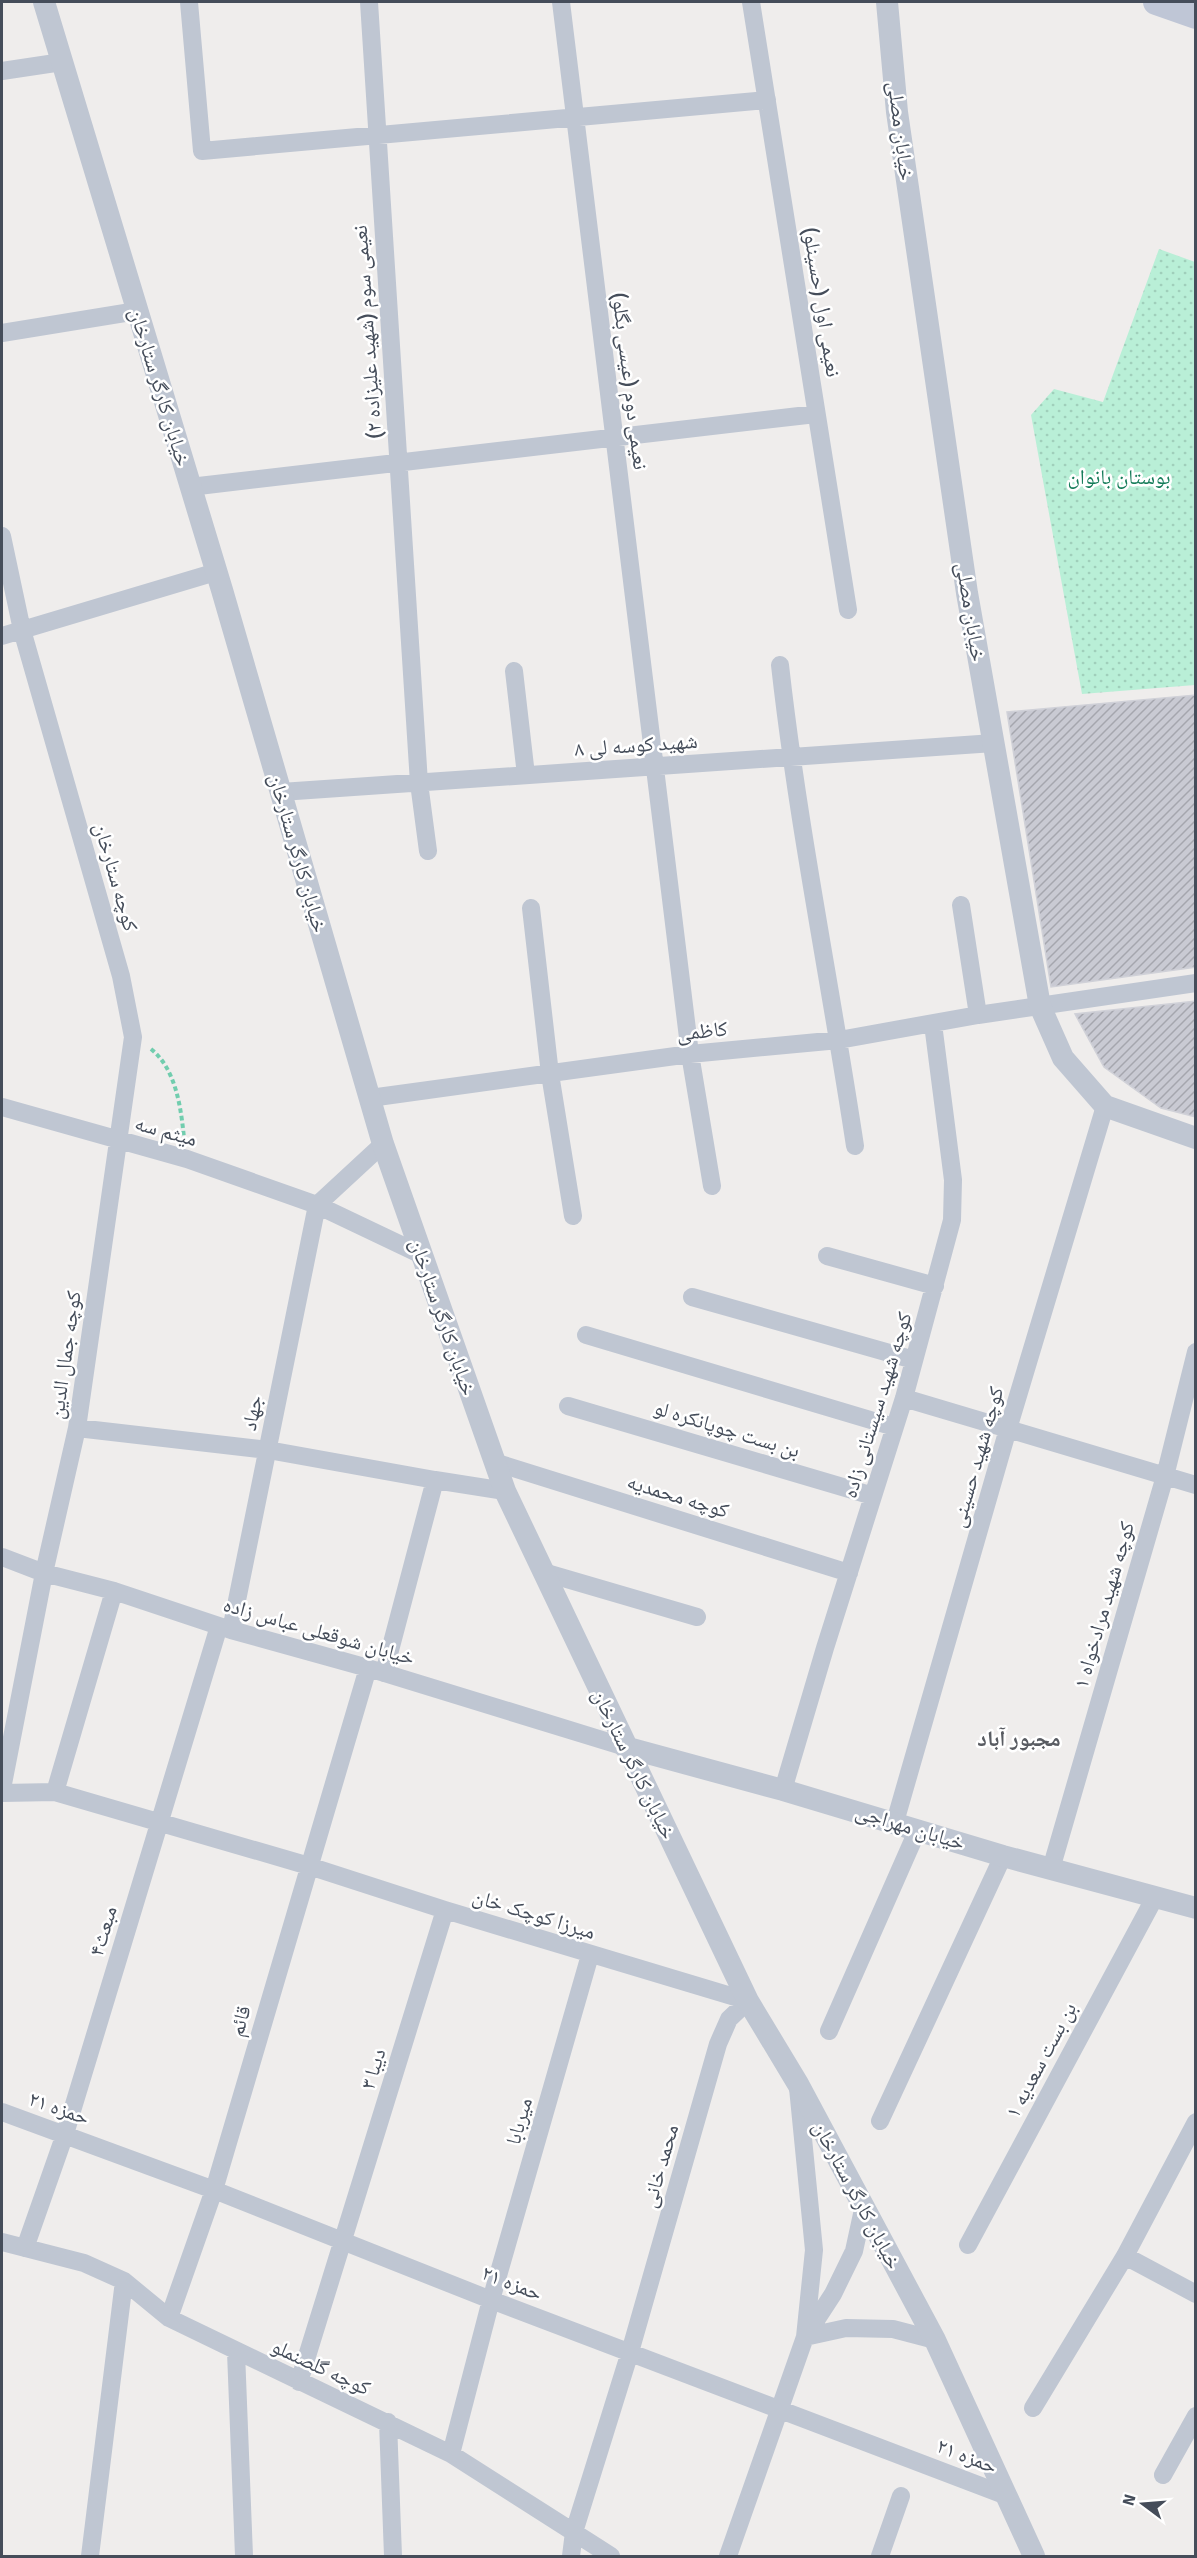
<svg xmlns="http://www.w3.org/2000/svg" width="1197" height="2558" viewBox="0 0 1197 2558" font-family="Signika,'Noto Naskh Arabic',sans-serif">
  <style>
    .park { fill: url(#park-dots) }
    .building { fill: url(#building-hatch); stroke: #d0d1d8; stroke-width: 1.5 }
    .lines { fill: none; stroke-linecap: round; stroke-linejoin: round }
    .path { stroke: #71cdae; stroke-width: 4; stroke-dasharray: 4.5 3; stroke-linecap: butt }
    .minor { stroke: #bfc6d2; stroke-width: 18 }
    .tertiary { stroke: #bfc6d2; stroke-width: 22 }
    .secondary { stroke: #bfc6d6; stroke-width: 26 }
    .labels { text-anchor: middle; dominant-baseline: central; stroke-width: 5; stroke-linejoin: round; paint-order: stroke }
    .street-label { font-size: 21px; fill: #454d5a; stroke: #fff }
    .park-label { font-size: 21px; fill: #157c59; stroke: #fff }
    .neighbourhood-label { font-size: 22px; font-weight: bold; fill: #595c62; stroke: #fff }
  </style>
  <defs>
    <pattern id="park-dots" width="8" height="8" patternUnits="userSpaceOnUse" patternTransform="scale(1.5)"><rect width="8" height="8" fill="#b9efd7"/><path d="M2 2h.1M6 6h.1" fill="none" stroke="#a0cfbb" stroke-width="1.8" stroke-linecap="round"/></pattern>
    <pattern id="building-hatch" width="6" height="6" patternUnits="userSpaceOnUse" patternTransform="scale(1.5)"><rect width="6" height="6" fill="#c9cad3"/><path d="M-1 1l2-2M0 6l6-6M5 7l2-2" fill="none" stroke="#a5a6ae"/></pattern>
  </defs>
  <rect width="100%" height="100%" fill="#efedec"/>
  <!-- park -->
  <path class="park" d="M1159,249L1195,262V685L1082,694L1031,415L1054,389L1103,402Z"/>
  <!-- building -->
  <path class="building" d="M1196,695V967L1051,987L1007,712Z
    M1196,1001V1117L1161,1108L1104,1067L1075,1014Z"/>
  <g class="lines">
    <!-- path -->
    <path class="path" d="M151,1049C176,1069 181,1108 184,1138"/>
    <!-- minor -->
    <path class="minor" d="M189,2L202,151L767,100
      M369,2L419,783L428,851
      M561,2L690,1054L712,1186
      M751,2L848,610
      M2,71L62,62
      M2,333L137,311
      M190,487L816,414
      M2,536L22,630L121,976L133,1037L77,1428L44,1573L2,1789
      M2,636L216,572
      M780,665C798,827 831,986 855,1146
      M514,671L526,775
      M281,792L994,743
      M961,905L978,1015
      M531,908L550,1074L573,1216
      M370,1098L690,1054L839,1040L978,1015L1196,983
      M2,1107L187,1159L317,1205L422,1255
      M317,1205L383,1144
      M827,1256L935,1286
      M692,1297L914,1360
      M586,1335L894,1427
      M904,1398L1196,1485
      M568,1406L873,1496
      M77,1428L268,1450L435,1480
      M494,1462L849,1573
      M2,1557L44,1573L114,1591L231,1630L368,1668L625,1747
      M543,1572L697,1617
      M231,1630L317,1205
      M384,1673L435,1480L505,1491
      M783,1790L825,1648L904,1398L952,1220L953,1180L933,1024
      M55,1792L114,1591
      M2,1793L55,1792L309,1866L445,1910L748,2001L729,2019L718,2044L630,2352L574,2532L571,2556
      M895,1822L1008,1429L1105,1106
      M1051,1869L1165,1476L1196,1352
      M829,2031L918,1829
      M2,2112L214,2190L491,2300L1007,2496
      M880,2121L1003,1856
      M864,2205L854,2251L833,2294L805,2337L846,2328L893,2329L935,2340
      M2,2242L84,2263L124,2281L169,2318L451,2454L611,2556
      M968,2245L1155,1897
      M25,2248L65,2134L219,1626
      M1125,2256L1196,2294
      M169,2318L214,2190L368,1668
      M236,2352L244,2556
      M299,2382L445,1910
      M1033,2408L1125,2256L1196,2122
      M388,2422L393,2556
      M451,2454L491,2300L590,1955
      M1163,2475L1196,2416
      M90,2556L124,2281
      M728,2556L805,2337L814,2250L798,2088
      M880,2556L901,2496"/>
    <!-- tertiary -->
    <path class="tertiary" d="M44,2L222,590L383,1144L505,1491L748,2001L798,2084L935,2340L1034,2556
      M887,2L897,112L967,593L1040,1006L1063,1058L1105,1106L1196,1138
      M625,1747L783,1790L1003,1856L1196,1908"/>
    <!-- secondary -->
    <path class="secondary" d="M1156,2L1196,16"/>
  </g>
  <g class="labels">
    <!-- street labels -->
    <g class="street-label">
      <text transform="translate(901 131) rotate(83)">خیابان مصلی</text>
      <text transform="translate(822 302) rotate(81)">نعیمی اول (حسینلو)</text>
      <text transform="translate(367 332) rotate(-94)">نعیمی سوم (شهید علیزاده ۲)</text>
      <text transform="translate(630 381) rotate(83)">نعیمی دوم (عیسی بگلو)</text>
      <text transform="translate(160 387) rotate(73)">خیابان کارگر ستارخان</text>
      <text transform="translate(971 612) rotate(81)">خیابان مصلی</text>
      <text transform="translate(636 745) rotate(-4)">شهید کوسه لی ۸</text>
      <text transform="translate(298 853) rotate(74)">خیابان کارگر ستارخان</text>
      <text transform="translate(116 877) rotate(74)">کوچه ستارخان</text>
      <text transform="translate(702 1031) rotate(-6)">کاظمی</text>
      <text transform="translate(166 1131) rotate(16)">میثم سه</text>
      <text transform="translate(443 1317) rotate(71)">خیابان کارگر ستارخان</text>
      <text transform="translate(65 1355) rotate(-82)">کوچه جمال الدین</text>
      <text transform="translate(877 1405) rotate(-73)">کوچه شهید سیستانی زاده</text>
      <text transform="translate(252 1413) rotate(-79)">جهاد</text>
      <text transform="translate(727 1429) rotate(17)">بن بست چوپانکره لو</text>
      <text transform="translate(977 1457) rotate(-74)">کوچه شهید حسینی</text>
      <text transform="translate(678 1496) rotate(17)">کوچه محمدیه</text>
      <text transform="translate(1104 1605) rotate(-74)">۱ کوچه شهید مرادخواه</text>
      <text transform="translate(319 1631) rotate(16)">خیابان شوقعلی عباس زاده</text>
      <text transform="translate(634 1764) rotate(64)">خیابان کارگر ستارخان</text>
      <text transform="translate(910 1827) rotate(17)">خیابان مهراجی</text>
      <text transform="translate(534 1914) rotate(17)">میرزا کوچک خان</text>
      <text transform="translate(103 1931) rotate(-73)">مبعث۴</text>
      <text transform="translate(240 2021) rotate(-74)">قائم</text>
      <text transform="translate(1041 2060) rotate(-62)">بن بست سعدیه ۱</text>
      <text transform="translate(373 2069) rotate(-73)">دیبا ۳</text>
      <text transform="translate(59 2108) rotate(19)">حمزه ۲۱</text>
      <text transform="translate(519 2121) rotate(-74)">میربابا</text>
      <text transform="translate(660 2166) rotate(-74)">محمد خانی</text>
      <text transform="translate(857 2195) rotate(62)">خیابان کارگر ستارخان</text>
      <text transform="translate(512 2283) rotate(21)">حمزه ۲۱</text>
      <text transform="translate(321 2367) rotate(25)">کوچه گلصنملو</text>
      <text transform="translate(967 2456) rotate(21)">حمزه ۲۱</text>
    </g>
    <!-- park labels -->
    <g class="park-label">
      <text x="1119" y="477">بوستان بانوان</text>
    </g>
    <!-- neighbourhood labels -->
    <g class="neighbourhood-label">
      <text x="1019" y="1738">مجبور آباد</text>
    </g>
  </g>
  <!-- border -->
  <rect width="1197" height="2558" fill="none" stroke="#454d5a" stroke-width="6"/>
  <!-- north arrow -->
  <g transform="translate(1143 2504) rotate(286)" stroke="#ffffff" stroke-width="4.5" paint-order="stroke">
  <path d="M0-4.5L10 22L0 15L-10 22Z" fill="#454d5a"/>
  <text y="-9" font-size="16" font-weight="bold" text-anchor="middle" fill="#454d5a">N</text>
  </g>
</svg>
